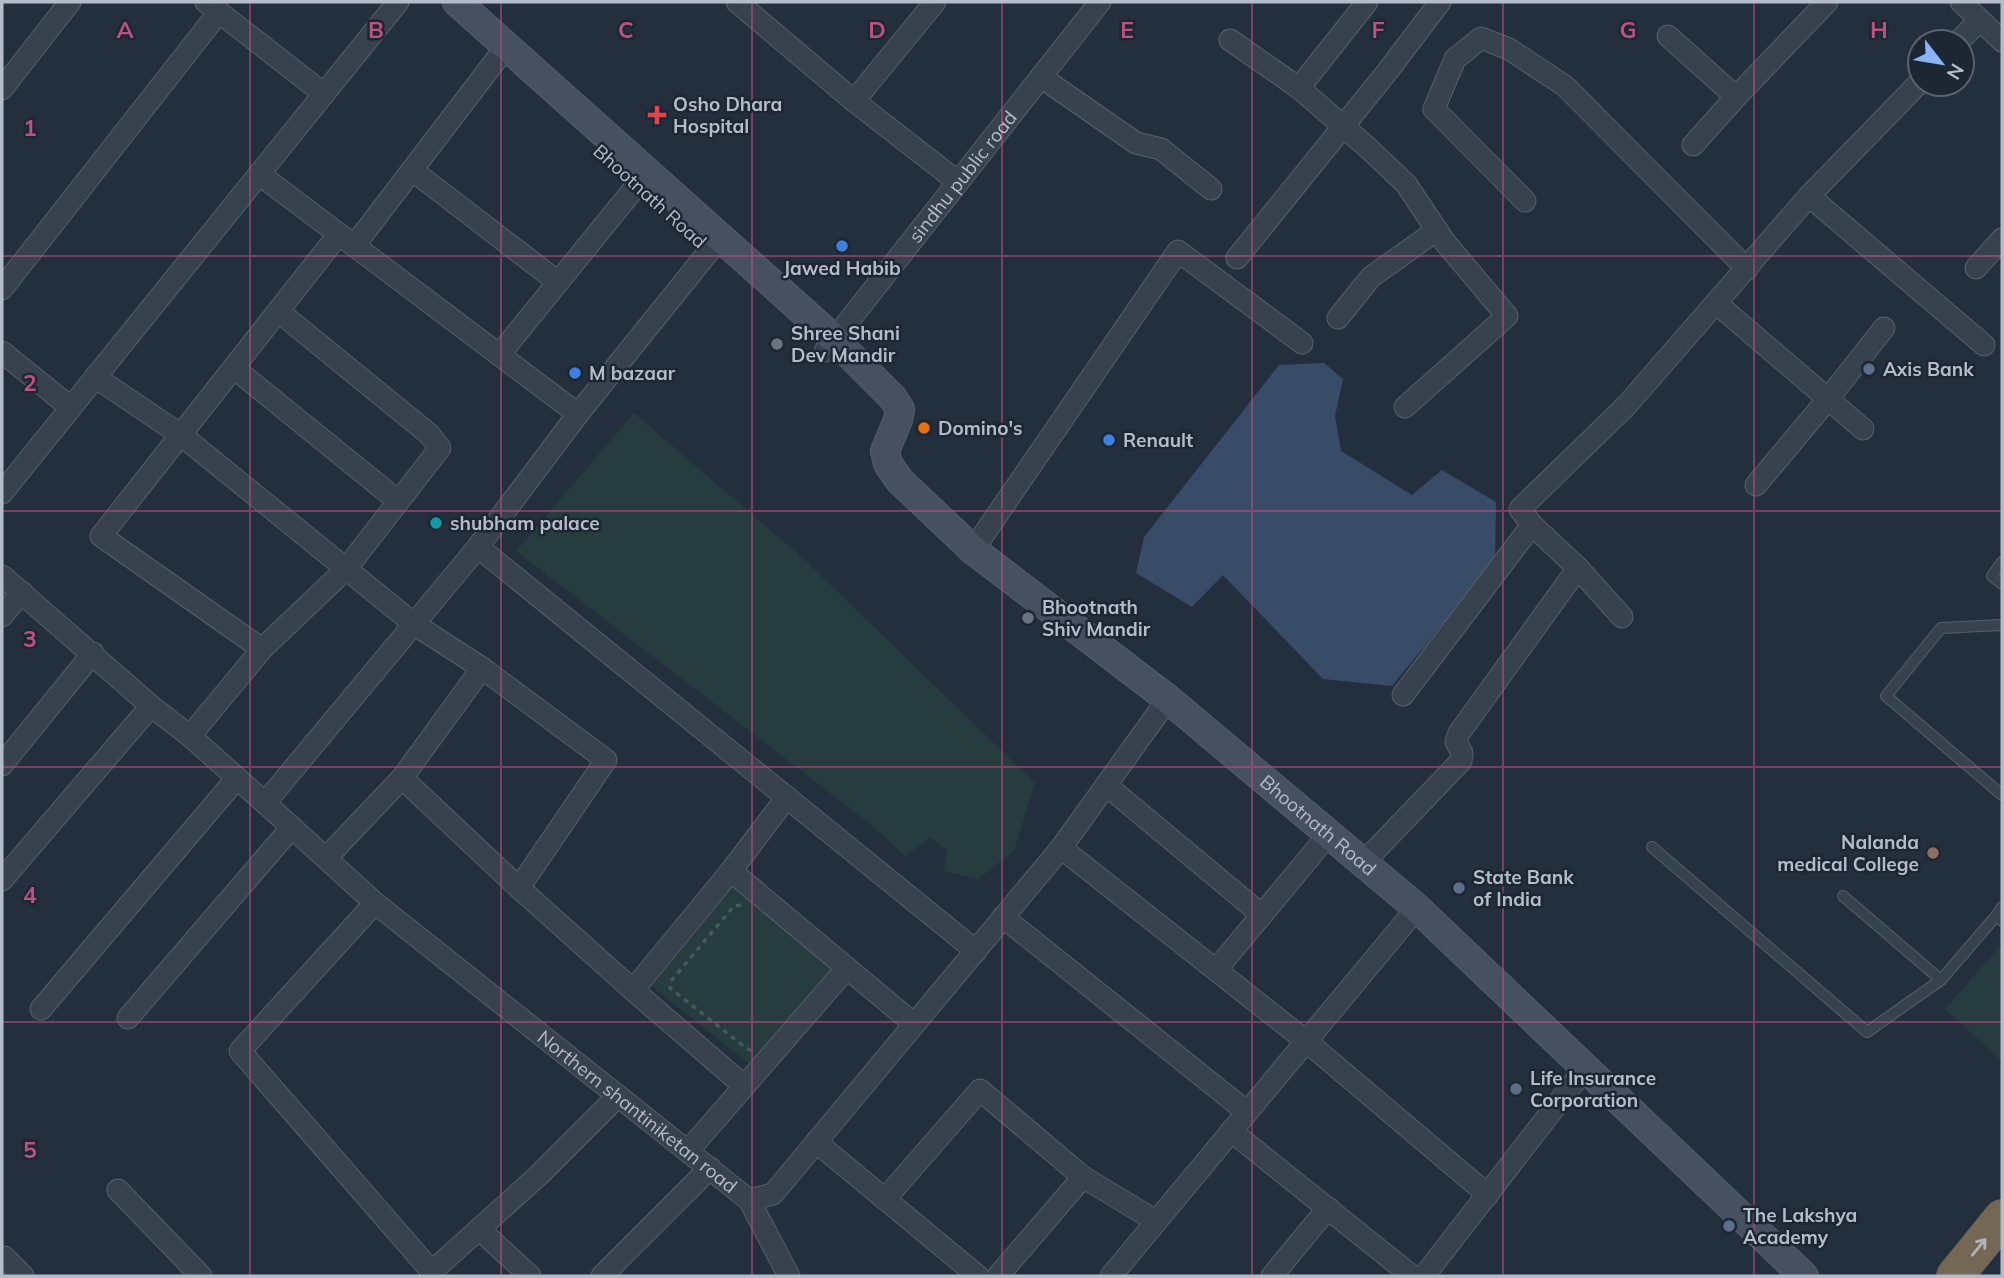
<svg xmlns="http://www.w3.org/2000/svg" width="2004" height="1278" viewBox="0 0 2004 1278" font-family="Mulish,sans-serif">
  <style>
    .green { fill: #263c3f }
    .water { fill: #394c67 }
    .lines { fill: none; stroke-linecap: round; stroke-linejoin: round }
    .lane-casing { stroke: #565f6c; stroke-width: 12 }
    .street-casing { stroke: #565f6c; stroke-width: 23 }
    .secondary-casing { stroke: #565f6c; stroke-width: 30 }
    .highway-casing { stroke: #434c59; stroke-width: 38 }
    .path { stroke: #44595c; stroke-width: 3.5; stroke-dasharray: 5 5; stroke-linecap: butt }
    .lane { stroke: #38414e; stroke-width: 10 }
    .street { stroke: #38414e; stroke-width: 21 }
    .secondary { stroke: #465061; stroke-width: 28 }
    .highway { stroke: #746855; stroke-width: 37 }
    .oneway { stroke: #aeb4bd }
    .grid { fill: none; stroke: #bd5182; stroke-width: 2; stroke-opacity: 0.55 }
    .health-dot { fill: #e0444e; stroke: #1d2633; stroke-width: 2.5 }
    .shop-dot { fill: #3f7fe0; stroke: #1d2633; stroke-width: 2.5 }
    .worship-dot { fill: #6b7280; stroke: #1d2633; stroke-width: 2.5 }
    .service-dot { fill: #5c6f8a; stroke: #1d2633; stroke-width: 2.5 }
    .food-dot { fill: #e8710a; stroke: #1d2633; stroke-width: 2.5 }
    .culture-dot { fill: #0f9aa8; stroke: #1d2633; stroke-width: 2.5 }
    .education-dot { fill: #8d6e63; stroke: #1d2633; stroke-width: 2.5 }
    .labels { text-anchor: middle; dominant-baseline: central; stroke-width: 5; stroke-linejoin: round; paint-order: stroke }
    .poi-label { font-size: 19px; font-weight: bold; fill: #b4bcc9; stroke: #1d2633; text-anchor: start }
    .street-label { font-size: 19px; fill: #b4bcc9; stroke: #1d2633 }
    .grid-label { font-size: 23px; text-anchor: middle; font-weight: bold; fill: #bd5182; stroke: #1d2633; stroke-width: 5; stroke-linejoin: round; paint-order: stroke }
  </style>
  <rect width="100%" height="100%" fill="#242f3e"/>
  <!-- green -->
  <path class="green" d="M634,413L805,560L1035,783L1014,851L978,879L944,871L947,850L930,838L905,856L869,823L516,551Z
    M735,885L835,971L751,1065L651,986Z
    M2002,944V1061L1945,1009Z"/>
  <!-- water -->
  <path class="water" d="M1324,363L1343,379L1335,416L1341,451L1412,495L1442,470L1496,502L1495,560L1392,686L1323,679L1223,575L1192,607L1136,573L1144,537L1279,365Z"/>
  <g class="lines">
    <defs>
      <path id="lane" d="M2002,562L1992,576L2002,584
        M2002,625L1941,628L1886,696L2002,795
        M1652,847L1867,1032L1941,980L1996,916
        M1843,896L1941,980
        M2002,907L1996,916L2002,921"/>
      <g id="street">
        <path d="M206,2L324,94"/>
        <path d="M737,2L854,101L958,182"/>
        <path d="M1961,2L2002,41"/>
        <path d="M1668,36L1736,97L1827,2"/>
        <path d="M1230,40L1299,88L1367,147L1406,184L1444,241L1507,316L1405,407"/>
        <path d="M1958,42L1980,20"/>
        <path d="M1041,77L1136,143L1161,149L1211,189"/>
        <path d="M1299,88L1367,2"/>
        <path d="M2,89L70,2"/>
        <path d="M854,101L935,2"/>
        <path d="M1693,145L1736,97"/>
        <path d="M412,170L558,282"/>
        <path d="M259,174L578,414"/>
        <path d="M1809,196L1984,345"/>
        <path d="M1525,201L1434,109L1455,59L1481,38L1509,49L1565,86L1747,269"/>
        <path id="s1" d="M723,242L710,250L578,414L478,547L265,803L375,903L749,1200L773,1194L1061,848L1168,699"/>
        <path d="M354,246L499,56"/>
        <path d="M1237,258L1387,72L1440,2"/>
        <path d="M1976,268L2002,239"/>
        <path d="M2,289L219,12"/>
        <path d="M1716,303L1863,429"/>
        <path d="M1338,318L1371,277L1437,230"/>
        <path id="s2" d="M825,351L1100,2"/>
        <path d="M2,352L70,407"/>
        <path d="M499,355L637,185"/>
        <path d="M234,368L398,501"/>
        <path d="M95,377L181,435L414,624L482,668L402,778L519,888L633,990L731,871L787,797"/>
        <path d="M1756,485L1828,399L1884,328"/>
        <path d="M2,493L398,2"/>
        <path d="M478,547L976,951"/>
        <path d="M973,550L1178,251L1302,343"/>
        <path d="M2,576L151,706L190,736L262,649L101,536L338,235"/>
        <path d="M2,616L22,592"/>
        <path d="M1622,617L1578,568L1532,525L1520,509L1626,406L1809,196L1920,82"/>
        <path d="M262,649L346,569L440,448L429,434L278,311"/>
        <path d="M482,668L606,760L519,888"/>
        <path d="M1403,695L1532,525"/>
        <path d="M190,736L265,803"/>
        <path d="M2,765L93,653"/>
        <path d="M1106,785L1262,915"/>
        <path d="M1061,848L1306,1041L1488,1195"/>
        <path d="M326,858L402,778"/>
        <path d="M1364,862L1461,761L1462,753L1456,742L1459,733L1578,568"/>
        <path d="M731,871L914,1024"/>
        <path d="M2,880L151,706"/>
        <path d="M375,903L240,1051L433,1273"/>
        <path d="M1003,917L1247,1112"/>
        <path d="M1216,970L1329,834"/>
        <path d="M633,990L744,1086"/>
        <path d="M41,1009L237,778"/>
        <path d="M128,1018L292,827"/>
        <path d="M1231,1131L1412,1276"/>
        <path d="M816,1142L978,1276"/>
        <path d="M688,1151L847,968"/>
        <path d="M118,1190L201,1276"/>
        <path d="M885,1199L980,1090L1083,1177"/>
        <path d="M749,1200L789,1276"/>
        <path d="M479,1229L530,1276"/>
        <path d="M4,1257L23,1276"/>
        <path d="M432,1276L438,1266L539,1175L618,1096"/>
        <path d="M602,1276L710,1168"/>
        <path d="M998,1276L1083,1177L1156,1221"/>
        <path d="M1111,1276L1417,908"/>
        <path d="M1272,1276L1328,1208"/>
        <path d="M1424,1276L1586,1067"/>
      </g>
      <g id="secondary">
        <path id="s3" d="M457,2L834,339L893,398L900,409L898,420L885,451L888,464L900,481L973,550L1168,699L1417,908L1804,1276"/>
      </g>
      <path id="highway" d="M1955,1276L2002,1218"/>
    </defs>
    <!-- lane casing -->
    <use href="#lane" class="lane-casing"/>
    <!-- street casing -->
    <use href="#street" class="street-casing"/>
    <!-- secondary casing -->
    <use href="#secondary" class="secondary-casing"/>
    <!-- highway casing -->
    <use href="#highway" class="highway-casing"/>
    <!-- path -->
    <path class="path" d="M741,905L734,906L671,981L670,988L746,1048L752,1051"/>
    <!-- lane -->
    <use href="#lane" class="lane"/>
    <!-- street -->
    <use href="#street" class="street"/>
    <!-- secondary -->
    <use href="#secondary" class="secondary"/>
    <!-- highway -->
    <use href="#highway" class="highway"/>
  </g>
  <!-- one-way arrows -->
  <defs><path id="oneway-shaft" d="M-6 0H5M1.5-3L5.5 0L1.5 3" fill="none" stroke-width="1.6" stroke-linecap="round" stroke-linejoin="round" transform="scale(1.75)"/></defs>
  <use class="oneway" href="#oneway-shaft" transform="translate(1979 1247) rotate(-51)"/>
  <!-- grid -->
  <path class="grid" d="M250,2V1276M501,2V1276M752,2V1276M1002,2V1276M1252,2V1276M1503,2V1276M1754,2V1276M2,256H2002M2,511H2002M2,767H2002M2,1022H2002"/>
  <!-- markers -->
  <path class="health-dot" d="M653.5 104.5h7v7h7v7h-7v7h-7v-7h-7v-7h7z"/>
  <g class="shop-dot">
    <circle cx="842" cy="246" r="7"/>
    <circle cx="575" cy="373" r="7"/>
    <circle cx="1109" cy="440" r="7"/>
  </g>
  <g class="worship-dot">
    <circle cx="777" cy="344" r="7"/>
    <circle cx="1028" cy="618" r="7"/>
  </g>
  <g class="service-dot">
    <circle cx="1869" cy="369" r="7"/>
    <circle cx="1459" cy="888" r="7"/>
    <circle cx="1516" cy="1089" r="7"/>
    <circle cx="1729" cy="1226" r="7"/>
  </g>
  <circle class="food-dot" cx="924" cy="428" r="7"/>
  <circle class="culture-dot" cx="436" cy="523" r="7"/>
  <circle class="education-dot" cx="1933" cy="853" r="7"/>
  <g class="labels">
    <!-- poi labels -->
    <g class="poi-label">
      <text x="673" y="104">Osho Dhara<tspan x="673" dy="22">Hospital</tspan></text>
      <text x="842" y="268" text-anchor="middle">Jawed Habib</text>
      <text x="791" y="333">Shree Shani<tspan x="791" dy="22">Dev Mandir</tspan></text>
      <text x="1883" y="369">Axis Bank</text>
      <text x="589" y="373">M bazaar</text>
      <text x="938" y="428">Domino's</text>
      <text x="1123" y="440">Renault</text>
      <text x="450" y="523">shubham palace</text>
      <text x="1042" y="607">Bhootnath<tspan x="1042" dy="22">Shiv Mandir</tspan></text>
      <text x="1919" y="842" text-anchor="end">Nalanda<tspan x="1919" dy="22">medical College</tspan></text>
      <text x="1473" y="877">State Bank<tspan x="1473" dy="22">of India</tspan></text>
      <text x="1530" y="1078">Life Insurance<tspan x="1530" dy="22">Corporation</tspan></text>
      <text x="1743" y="1215">The Lakshya<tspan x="1743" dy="22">Academy</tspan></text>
    </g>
    <!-- street labels -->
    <g class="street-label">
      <text stroke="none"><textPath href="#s2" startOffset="222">sindhu public road</textPath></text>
      <text transform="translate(650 196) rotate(42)">Bhootnath Road</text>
      <text stroke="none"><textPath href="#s3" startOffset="1223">Bhootnath Road</textPath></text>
      <text stroke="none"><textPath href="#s1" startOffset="1209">Northern shantiniketan road</textPath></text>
    </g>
  </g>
  <g class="grid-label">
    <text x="125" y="38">A</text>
    <text x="376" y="38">B</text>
    <text x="626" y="38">C</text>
    <text x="877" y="38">D</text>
    <text x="1127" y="38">E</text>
    <text x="1378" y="38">F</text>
    <text x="1628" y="38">G</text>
    <text x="1879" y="38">H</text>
    <text x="30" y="136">1</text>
    <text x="30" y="391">2</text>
    <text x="30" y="647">3</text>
    <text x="30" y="903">4</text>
    <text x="30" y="1158">5</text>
  </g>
  <!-- border -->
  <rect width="2004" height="1278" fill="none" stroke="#b4bcc9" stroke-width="7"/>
  <!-- north arrow -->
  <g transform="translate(1941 63) rotate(121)"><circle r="33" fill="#1d2633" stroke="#59626f" stroke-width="2"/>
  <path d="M0-5L12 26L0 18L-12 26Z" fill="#8ab4f8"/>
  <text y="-10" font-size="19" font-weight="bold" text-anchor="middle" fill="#b4bcc9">N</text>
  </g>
</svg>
